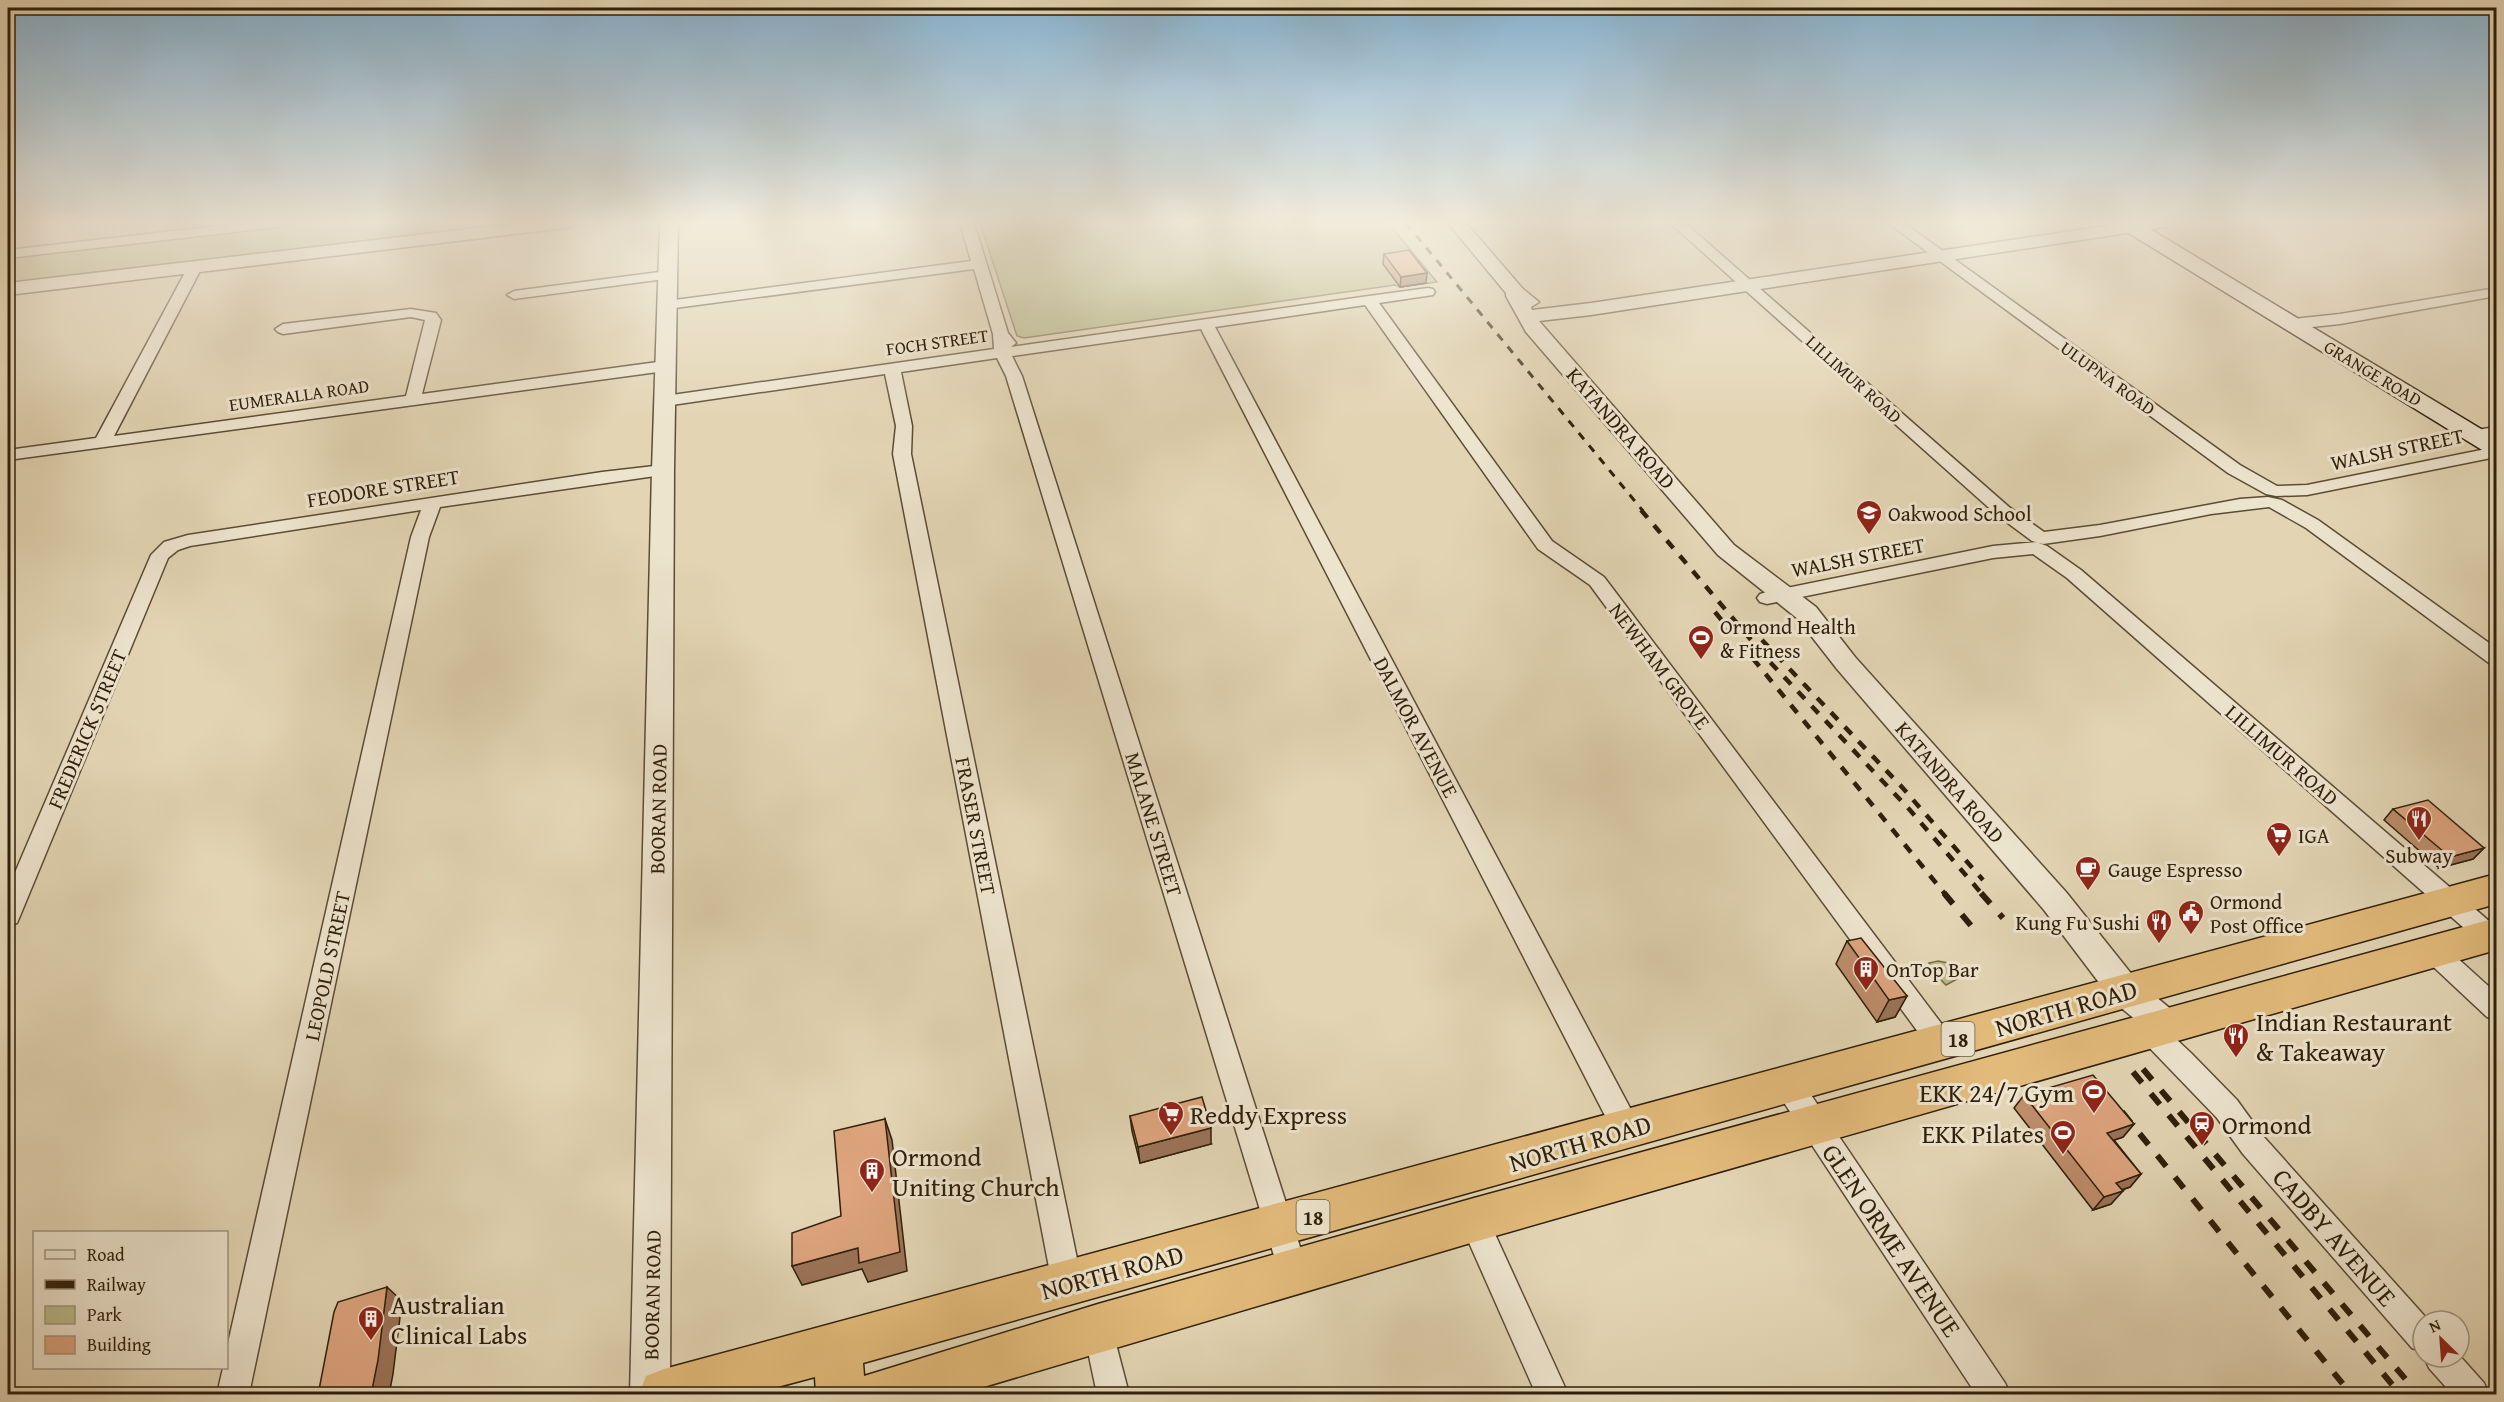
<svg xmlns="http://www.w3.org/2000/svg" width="2504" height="1402" viewBox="0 0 2504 1402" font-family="'Gentium Book Plus',serif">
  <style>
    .green { fill: #babc89; stroke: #746e4a; stroke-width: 1.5 }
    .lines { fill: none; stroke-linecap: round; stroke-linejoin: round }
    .minor-casing { stroke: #5c4c34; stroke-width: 3 }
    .tertiary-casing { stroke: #5c4c34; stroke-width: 3 }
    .secondary-casing { stroke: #2f1f0a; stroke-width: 3 }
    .trunk-casing { stroke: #2f1f0a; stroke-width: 3 }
    .minor { fill: #ede4ce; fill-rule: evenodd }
    .tertiary { fill: #ede4ce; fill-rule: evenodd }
    .secondary { fill: #ede4ce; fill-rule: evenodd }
    .trunk { fill: #e2ba7a; fill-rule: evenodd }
    .rail-far2 { stroke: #2f1f0a; stroke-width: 3; stroke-dasharray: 8 8; stroke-linecap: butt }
    .rail-far1 { stroke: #2f1f0a; stroke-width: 4.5; stroke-dasharray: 10 10; stroke-linecap: butt }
    .rail { stroke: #2f1f0a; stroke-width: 6; stroke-dasharray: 14 14; stroke-linecap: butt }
    .wall { fill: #be8d6c; stroke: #2f1f0a; stroke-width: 1.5 }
    .shaded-wall { fill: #9b7358; stroke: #2f1f0a; stroke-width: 1.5 }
    .building { fill: #dda47e; stroke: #2f1f0a; stroke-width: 1.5 }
    .labels { text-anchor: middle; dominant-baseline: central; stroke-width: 6; stroke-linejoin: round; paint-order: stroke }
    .far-street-label { font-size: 18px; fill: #2f1f0a; stroke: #ede4ce }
    .shield { fill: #ede4ce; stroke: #685a45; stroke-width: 1.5 }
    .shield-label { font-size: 20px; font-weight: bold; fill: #2f1f0a }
    .street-label { font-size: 21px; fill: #2f1f0a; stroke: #ede4ce }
    .poi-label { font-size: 21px; fill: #2f1f0a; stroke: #ede4ce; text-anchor: start }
    .near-street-label { font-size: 26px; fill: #2f1f0a; stroke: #ede4ce }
    .near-poi-label { font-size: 26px; fill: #2f1f0a; stroke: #ede4ce; text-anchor: start }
  </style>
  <rect width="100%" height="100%" fill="#e3d5b4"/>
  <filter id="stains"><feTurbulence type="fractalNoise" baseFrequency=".00333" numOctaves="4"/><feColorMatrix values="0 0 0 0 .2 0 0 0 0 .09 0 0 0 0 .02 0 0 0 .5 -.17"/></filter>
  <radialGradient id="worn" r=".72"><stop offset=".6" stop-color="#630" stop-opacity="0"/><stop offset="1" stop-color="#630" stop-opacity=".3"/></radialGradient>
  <!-- green -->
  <path class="green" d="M304,223H544L8,286V256Z
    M980,223H1388L1437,282L1400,287L1395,285L1024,338L1017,336Z
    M1938,961L1953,964L1957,979L1946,985L1933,972L1929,963Z"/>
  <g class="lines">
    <defs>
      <path id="minor" d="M243,223H285L278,227L8,258V250Z
        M960,223H974L1008,333L1016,343L1011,347L1369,296L1428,288L1433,289L1435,292L1433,295L1379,303L1552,541L1604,577L1950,1035L1954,1043L1950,1051L1941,1054L1932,1051L1590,585L1538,549L1365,305L1215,327L1637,1121L1641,1130L1637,1139L1627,1143L1617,1139L1201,329L1012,356L1022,376L1308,1272L1304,1282L1293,1287L1282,1282L1006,376L997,358L901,372L912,426L911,454L1082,1283L1078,1294L1067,1298L1056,1294L1052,1283L893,454L896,426L885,374L665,406L657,401L665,396L994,349L993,334L974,269L667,309L660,305L667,301L971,261Z
        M1670,223H1685L2009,507L2044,532L2100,525L2240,499L2268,497L2282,500L2318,520L2496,648V665L2489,663L2306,528L2269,507L2211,514L2100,536L2043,544L2032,541L1997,515Z
        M1888,223H1904L2240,465L2277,486L2307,485L2496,447V457L2307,495L2276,496L2266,494L2228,473Z
        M195,263L202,267L114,436L406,396L425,320L411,317L283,334L278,332L275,329L283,324L411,309L436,313L441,320L422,394L665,361L673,366L665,371L8,460V450L96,438L188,267Z
        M667,271L672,272L674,275L672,278L514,299L507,295L514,291Z
        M2496,288V296L2340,324L2293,329L2285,324L2293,319L2340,314Z
        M2496,427V437L2475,440L2467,435L2469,431Z
        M663,465L669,466L672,470L669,474L440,507L429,537L249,1394H217L223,1368H226V1352L411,537L421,510L190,546L178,550L168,558L20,916L17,923L8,926V889L151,555L164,542L188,535L602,472Z
        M2036,542L2047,546L2081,570L2496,927V944L2490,946L2481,943L2067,578L2033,554L1993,558L1767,604L1760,602L1757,598L1760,594L1767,592L1993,546Z
        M2434,942L2443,945L2496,993V1020L2487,1017L2425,959L2422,952L2425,945Z
        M2150,1020L2159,1023L2191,1053L2237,1100L2263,1136L2429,1321H2423V1352L2412,1348L2243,1154L2217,1118L2141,1039L2137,1031L2141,1023Z
        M1789,1074L1799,1077L2005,1383L2010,1394H1976L1779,1095L1776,1086L1779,1077Z
        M1474,1206L1484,1210L1568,1394H1536L1459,1220L1464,1210Z
        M1098,1313L1109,1317L1129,1394H1097L1083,1328L1087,1317Z
        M2459,1355L2484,1383L2489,1394H2452L2429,1368L2424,1357H2459Z"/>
      <path id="tertiary" d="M521,223H574L571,227L565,228L8,295V283Z
        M660,223H678L674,470L670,1394H630L652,470Z
        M1448,223H1466L1523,289L1539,302L1531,307L1532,310L1591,303L2125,223H2168L2165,227L2159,228L1591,315L1539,321L1734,545L1816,607L1855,657L2066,892L2137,981L2179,1016L2184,1026L2179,1036L2167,1040L2155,1036L2113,1001L2044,910L1837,669L1798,619L1718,555L1526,332L1506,296V293Z"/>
      <path id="secondary" d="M2116,223H2140L2496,438V455L2487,453L2119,227Z"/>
      <path id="trunk" d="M2496,874V904L863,1363L864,1376L1098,1304L1474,1198L2496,918V950L1474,1242L960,1394H816L815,1377L751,1394H639L646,1376L664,1369Z"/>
    </defs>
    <!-- minor casing -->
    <use href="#minor" class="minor-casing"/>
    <!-- tertiary casing -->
    <use href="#tertiary" class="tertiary-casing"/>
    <!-- secondary casing -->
    <use href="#secondary" class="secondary-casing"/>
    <!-- trunk casing -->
    <use href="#trunk" class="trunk-casing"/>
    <!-- minor -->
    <use href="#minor" class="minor"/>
    <!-- tertiary -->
    <use href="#tertiary" class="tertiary"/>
    <!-- secondary -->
    <use href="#secondary" class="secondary"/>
    <!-- trunk -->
    <use href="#trunk" class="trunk"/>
    <!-- rail-far2 -->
    <path class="rail-far2" d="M1406,223L1643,511"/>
    <!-- rail-far1 -->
    <path class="rail-far1" d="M1641,510L1769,661L1909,809L1982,894
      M1715,612L1945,894
      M1762,640L1901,786L1983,880"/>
    <!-- rail -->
    <path class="rail" d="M1944,893L1973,928
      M1981,893L2003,918
      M2143,1069L2418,1394
      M2133,1072L2400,1394
      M2122,1112L2351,1394"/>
  </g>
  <!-- wall -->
  <path class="wall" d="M1384,254L1426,283L1400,287L1383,264Z
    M2393,809L2484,848L2473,859L2439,868L2384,820Z
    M1847,941L1907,996L1895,1017L1877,1022L1836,964Z
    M2024,1095L2134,1124L2123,1137L2114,1140L2141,1174L2130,1187L2122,1190L2111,1204L2093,1210L2014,1108Z
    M1130,1116L1211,1144L1140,1163L1132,1131Z"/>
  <!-- shaded-wall -->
  <path class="shaded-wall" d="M1427,273L1426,283L1400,287L1401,277Z
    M2484,848L2473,859L2439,868L2450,857Z
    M1907,996L1895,1017L1877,1022L1889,1000Z
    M885,1119L892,1140L907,1271L868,1282L862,1269L802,1285L792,1266L858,1248Z
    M2134,1124L2123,1137L2097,1146L2107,1133Z
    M1211,1128V1144L1140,1163L1138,1147Z
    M2141,1174L2130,1187L2105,1195L2116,1183Z
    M2123,1191L2111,1204L2093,1210L2104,1197Z
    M387,1287L402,1301L393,1374L389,1395H371Z"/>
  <!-- building -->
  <path class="building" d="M1409,250L1427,273L1401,277L1384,254Z
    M2428,800L2484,848L2450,857L2393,809Z
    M1861,938L1907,996L1889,1000L1847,941Z
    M2093,1075L2134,1124L2107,1133L2141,1174L2116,1183L2123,1191L2104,1197L2024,1095Z
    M1202,1097L1211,1128L1138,1147L1130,1116Z
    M885,1119L900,1252L859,1263L858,1248L792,1266V1233L841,1216L834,1131Z
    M387,1287L378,1360L371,1395H318L334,1312L338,1302Z"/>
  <!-- sky -->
  <linearGradient id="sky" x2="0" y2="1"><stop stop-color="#88b5d5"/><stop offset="0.53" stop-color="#f2ecdd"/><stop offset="1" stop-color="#f2ecdd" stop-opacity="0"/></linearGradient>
  <rect width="2504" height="419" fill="url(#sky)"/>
  <!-- icons -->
  <defs>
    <symbol id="school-pin" viewBox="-11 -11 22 30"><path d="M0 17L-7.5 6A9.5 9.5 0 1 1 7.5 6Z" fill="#8f2418" stroke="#ede4ce"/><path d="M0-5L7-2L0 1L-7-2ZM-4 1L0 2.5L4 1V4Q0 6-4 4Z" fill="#fff"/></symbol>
    <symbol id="stadium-pin" viewBox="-11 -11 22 30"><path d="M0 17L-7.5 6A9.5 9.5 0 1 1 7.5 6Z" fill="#8f2418" stroke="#ede4ce"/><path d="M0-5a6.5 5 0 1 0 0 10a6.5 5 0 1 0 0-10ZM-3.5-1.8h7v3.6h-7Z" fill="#fff"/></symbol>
    <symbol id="restaurant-pin" viewBox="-11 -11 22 30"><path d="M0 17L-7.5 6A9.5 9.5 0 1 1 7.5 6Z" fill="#8f2418" stroke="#ede4ce"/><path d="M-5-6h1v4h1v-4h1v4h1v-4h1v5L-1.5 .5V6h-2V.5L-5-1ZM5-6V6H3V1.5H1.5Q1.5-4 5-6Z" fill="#fff"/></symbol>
    <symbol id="supermarket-pin" viewBox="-11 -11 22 30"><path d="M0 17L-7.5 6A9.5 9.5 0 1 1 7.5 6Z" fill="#8f2418" stroke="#ede4ce"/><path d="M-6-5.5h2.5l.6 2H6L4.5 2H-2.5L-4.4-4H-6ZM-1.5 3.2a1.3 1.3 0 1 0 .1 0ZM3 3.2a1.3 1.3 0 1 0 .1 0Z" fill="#fff"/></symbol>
    <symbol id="cafe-pin" viewBox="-11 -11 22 30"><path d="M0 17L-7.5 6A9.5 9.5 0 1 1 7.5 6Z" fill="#8f2418" stroke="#ede4ce"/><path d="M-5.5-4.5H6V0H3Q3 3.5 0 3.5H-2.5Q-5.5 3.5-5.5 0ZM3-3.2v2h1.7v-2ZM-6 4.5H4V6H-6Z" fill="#fff"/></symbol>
    <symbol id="civic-pin" viewBox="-11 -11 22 30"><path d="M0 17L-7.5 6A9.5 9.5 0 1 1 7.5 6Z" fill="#8f2418" stroke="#ede4ce"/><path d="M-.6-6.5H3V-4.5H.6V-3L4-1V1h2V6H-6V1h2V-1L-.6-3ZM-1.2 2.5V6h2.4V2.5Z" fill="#fff"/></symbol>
    <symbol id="building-pin" viewBox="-11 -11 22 30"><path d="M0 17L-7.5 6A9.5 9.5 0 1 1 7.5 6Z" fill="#8f2418" stroke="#ede4ce"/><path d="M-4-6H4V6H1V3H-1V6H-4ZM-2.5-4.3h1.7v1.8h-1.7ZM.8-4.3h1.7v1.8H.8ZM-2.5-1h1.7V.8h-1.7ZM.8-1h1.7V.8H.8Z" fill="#fff"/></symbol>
    <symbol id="station-pin" viewBox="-11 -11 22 30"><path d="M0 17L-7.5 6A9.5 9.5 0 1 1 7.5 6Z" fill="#8f2418" stroke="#ede4ce"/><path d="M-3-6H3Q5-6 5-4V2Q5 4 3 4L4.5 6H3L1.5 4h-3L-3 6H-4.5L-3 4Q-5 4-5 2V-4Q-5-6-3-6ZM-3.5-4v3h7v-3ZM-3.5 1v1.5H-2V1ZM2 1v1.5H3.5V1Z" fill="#fff"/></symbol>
  </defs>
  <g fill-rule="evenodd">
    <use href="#school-pin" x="1854" y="498" width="30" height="40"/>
    <use href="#stadium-pin" x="1686" y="623" width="30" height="40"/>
    <use href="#restaurant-pin" x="2404" y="804" width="30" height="40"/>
    <use href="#supermarket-pin" x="2264" y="820" width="30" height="40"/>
    <use href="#cafe-pin" x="2073" y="854" width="30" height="40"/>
    <use href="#civic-pin" x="2176" y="898" width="30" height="40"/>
    <use href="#restaurant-pin" x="2144" y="907" width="30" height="40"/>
    <use href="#building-pin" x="1851" y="954" width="30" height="40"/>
    <use href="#restaurant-pin" x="2221" y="1021" width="30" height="40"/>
    <use href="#stadium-pin" x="2079" y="1077" width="30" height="40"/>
    <use href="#supermarket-pin" x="1156" y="1099" width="30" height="40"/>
    <use href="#station-pin" x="2187" y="1109" width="30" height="40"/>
    <use href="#stadium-pin" x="2048" y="1118" width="30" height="40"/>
    <use href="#building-pin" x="857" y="1156" width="30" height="40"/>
    <use href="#building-pin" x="356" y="1304" width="30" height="40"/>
  </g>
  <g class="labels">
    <!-- far-street labels -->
    <g class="far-street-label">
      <text transform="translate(937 342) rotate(-8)">FOCH STREET</text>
      <text transform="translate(2373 373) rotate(31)">GRANGE ROAD</text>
      <text transform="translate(2108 378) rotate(36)">ULUPNA ROAD</text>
      <text transform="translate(1854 379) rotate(42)">LILLIMUR ROAD</text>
      <text transform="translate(299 395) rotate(-8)">EUMERALLA ROAD</text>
    </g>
    <!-- shield labels -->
    <g class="shield">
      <rect x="1941.5" y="1022" width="33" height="34" rx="4.5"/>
      <rect x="1296.5" y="1200" width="33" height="34" rx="4.5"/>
    </g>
    <g class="shield-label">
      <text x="1958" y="1039">18</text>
      <text x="1313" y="1217">18</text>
    </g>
    <!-- street labels -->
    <g class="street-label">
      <text transform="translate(1621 428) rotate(49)">KATANDRA ROAD</text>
      <text transform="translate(2397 449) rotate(-12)">WALSH STREET</text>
      <text transform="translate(383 488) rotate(-9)">FEODORE STREET</text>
      <text transform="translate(1858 557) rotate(-11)">WALSH STREET</text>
      <text transform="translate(1660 666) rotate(53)">NEWHAM GROVE</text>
      <text transform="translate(1416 727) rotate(62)">DALMOR AVENUE</text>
      <text transform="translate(87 729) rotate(-67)">FREDERICK STREET</text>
      <text transform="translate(2282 755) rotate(41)">LILLIMUR ROAD</text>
      <text transform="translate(1950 782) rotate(49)">KATANDRA ROAD</text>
      <text transform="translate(658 809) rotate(-89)">BOORAN ROAD</text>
      <text transform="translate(1154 824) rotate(73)">MALANE STREET</text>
      <text transform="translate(976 826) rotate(79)">FRASER STREET</text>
      <text transform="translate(327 966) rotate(-78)">LEOPOLD STREET</text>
      <text transform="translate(652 1295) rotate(-89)">BOORAN ROAD</text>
    </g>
    <!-- poi labels -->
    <g class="poi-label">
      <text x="1888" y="513">Oakwood School</text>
      <text x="1720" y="626">Ormond Health<tspan x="1720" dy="24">&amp; Fitness</tspan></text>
      <text x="2298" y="835">IGA</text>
      <text x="2419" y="855" text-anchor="middle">Subway</text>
      <text x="2108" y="869">Gauge Espresso</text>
      <text x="2210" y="901">Ormond<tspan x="2210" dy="24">Post Office</tspan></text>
      <text x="2140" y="922" text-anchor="end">Kung Fu Sushi</text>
      <text x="1886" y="969">OnTop Bar</text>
    </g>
    <!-- near-street labels -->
    <g class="near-street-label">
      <text transform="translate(2066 1008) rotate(-16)">NORTH ROAD</text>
      <text transform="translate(1580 1143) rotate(-16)">NORTH ROAD</text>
      <text transform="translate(2335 1237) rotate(49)">CADBY AVENUE</text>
      <text transform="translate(1892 1240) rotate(56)">GLEN ORME AVENUE</text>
      <text transform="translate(1112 1272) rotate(-15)">NORTH ROAD</text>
    </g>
    <!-- near-poi labels -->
    <g class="near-poi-label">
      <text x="2256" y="1021">Indian Restaurant<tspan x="2256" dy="30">&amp; Takeaway</tspan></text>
      <text x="2074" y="1092" text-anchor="end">EKK 24/7 Gym</text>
      <text x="1190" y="1114">Reddy Express</text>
      <text x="2222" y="1124">Ormond</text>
      <text x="2044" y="1133" text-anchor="end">EKK Pilates</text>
      <text x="892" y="1156">Ormond<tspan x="892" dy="30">Uniting Church</tspan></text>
      <text x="391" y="1304">Australian<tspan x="391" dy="30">Clinical Labs</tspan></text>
    </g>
  </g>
  <!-- margin -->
  <rect width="2504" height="1402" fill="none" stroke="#e3d5b4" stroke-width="30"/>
  <rect x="9" y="9" width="2486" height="1384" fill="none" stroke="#2f1f0a" stroke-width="3"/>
  <rect x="15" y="15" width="2474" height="1372" fill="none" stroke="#2f1f0a" stroke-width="1.5"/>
  <!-- legend -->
  <rect x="33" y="1231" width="195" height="138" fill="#ede4ce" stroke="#a19580" stroke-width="1.5"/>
  <rect x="45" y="1250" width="30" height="9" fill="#ede4ce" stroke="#a19580" stroke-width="1.5"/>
  <text x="87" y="1261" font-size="18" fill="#2f1f0a">Road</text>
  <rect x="45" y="1280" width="30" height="9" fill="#2f1f0a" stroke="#a19580" stroke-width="1.5"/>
  <text x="87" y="1291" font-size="18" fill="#2f1f0a">Railway</text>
  <rect x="45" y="1306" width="30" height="18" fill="#babc89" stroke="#a19580" stroke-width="1.5"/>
  <text x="87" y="1321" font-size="18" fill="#2f1f0a">Park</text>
  <rect x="45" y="1336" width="30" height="18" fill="#dda47e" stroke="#a19580" stroke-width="1.5"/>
  <text x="87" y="1351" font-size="18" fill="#2f1f0a">Building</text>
  <!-- north arrow -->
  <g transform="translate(2441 1339) rotate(335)"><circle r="28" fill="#ede4ce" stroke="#a19580" stroke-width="1.5"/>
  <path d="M0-4.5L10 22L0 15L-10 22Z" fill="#8f2418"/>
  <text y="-9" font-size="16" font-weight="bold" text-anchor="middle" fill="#2f1f0a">N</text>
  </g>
  <rect width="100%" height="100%" filter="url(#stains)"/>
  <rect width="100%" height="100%" fill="url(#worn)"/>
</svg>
